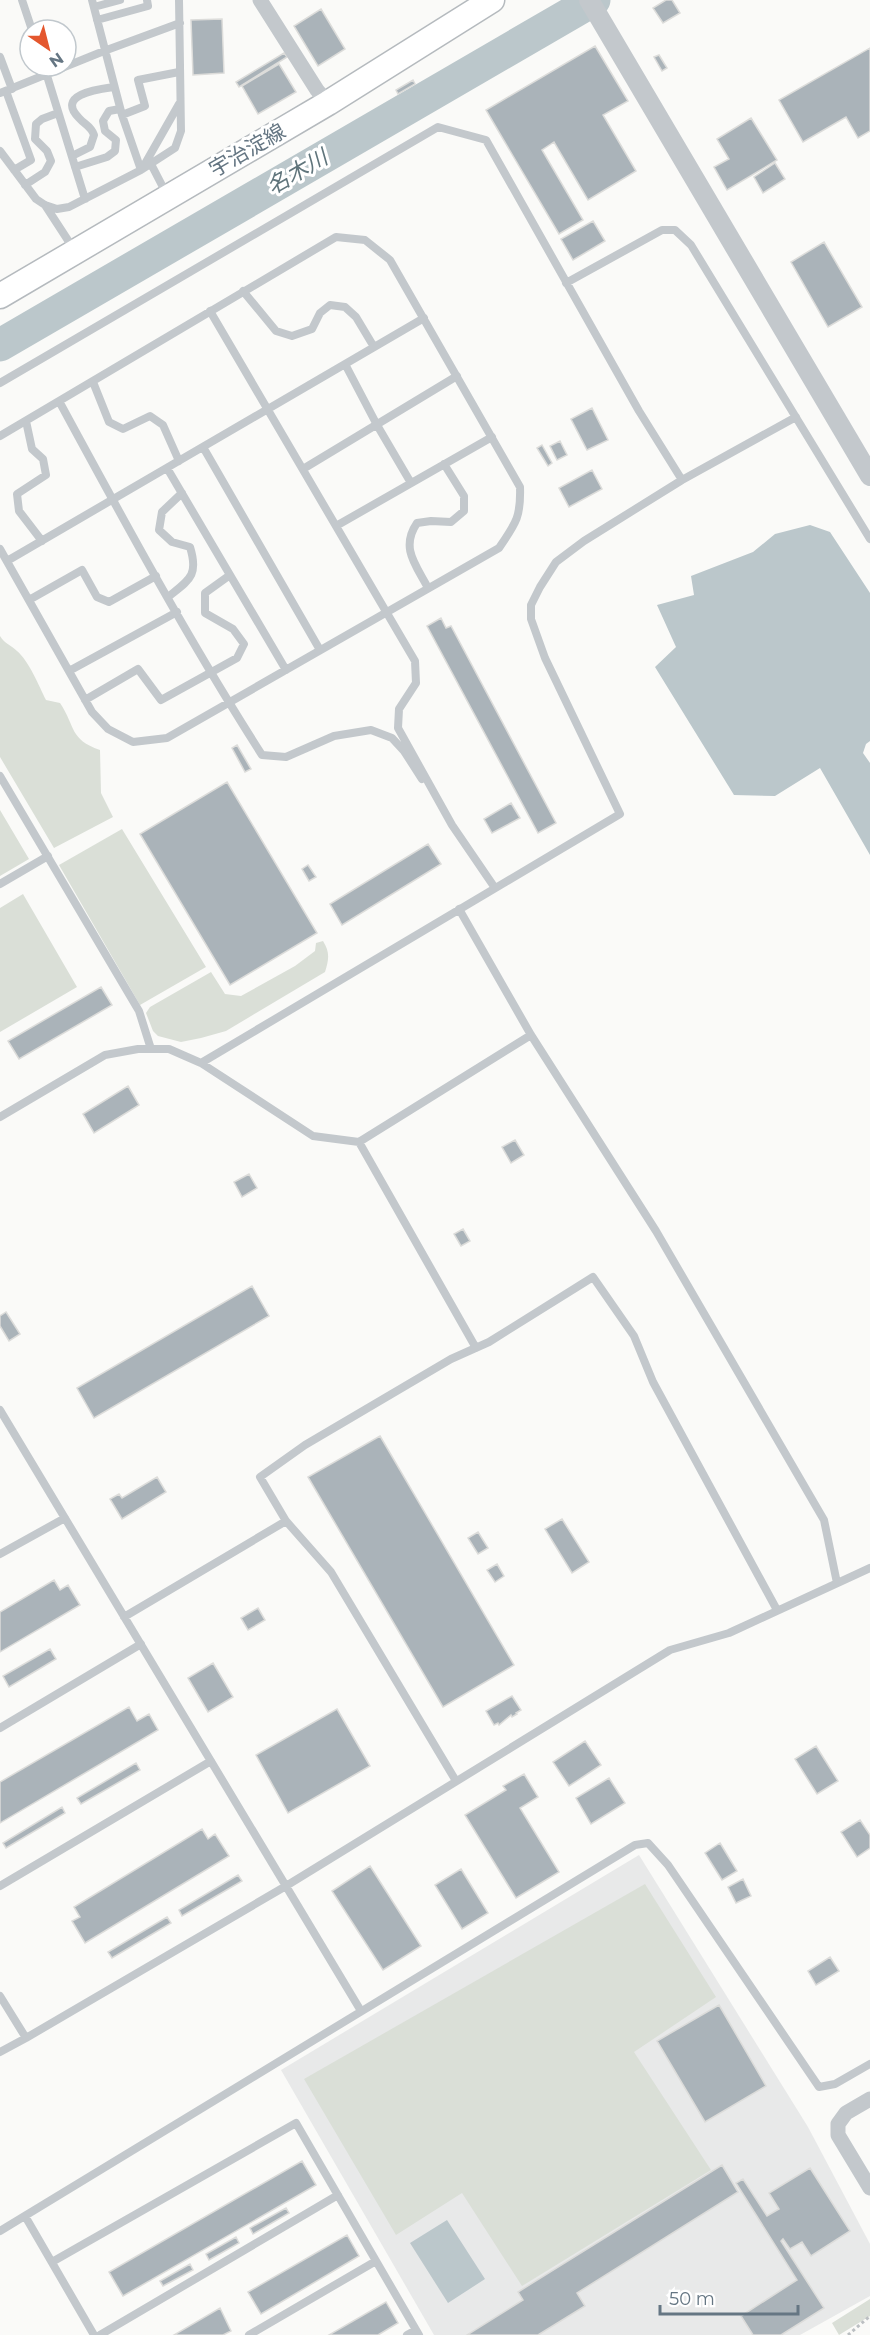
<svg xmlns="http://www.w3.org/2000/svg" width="870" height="2335" viewBox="0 0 870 2335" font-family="Montserrat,'Noto Sans JP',sans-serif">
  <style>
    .built { fill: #e8e9e9 }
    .green { fill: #dadfd7 }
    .water { fill: #bbc7cb }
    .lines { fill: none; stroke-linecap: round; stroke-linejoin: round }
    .river { stroke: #bbc7cb; stroke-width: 33 }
    .building { fill: #aab3b9; stroke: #dcdcda; stroke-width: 1.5 }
    .primary-casing { stroke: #b5babe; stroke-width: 27 }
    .path { stroke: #bbbfc2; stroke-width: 3; stroke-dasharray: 3 3; stroke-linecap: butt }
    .service { stroke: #c3c8cc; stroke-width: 8 }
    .minor { stroke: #c3c8cc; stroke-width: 15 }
    .tertiary { stroke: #c3c8cc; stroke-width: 20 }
    .primary { stroke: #fff; stroke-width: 24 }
    .labels { text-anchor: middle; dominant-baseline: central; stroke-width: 6; stroke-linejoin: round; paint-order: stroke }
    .street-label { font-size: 21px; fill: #657683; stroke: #fff }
    .water-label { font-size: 22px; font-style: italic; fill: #60757c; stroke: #fff }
  </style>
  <rect width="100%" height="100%" fill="#fafaf8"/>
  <!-- built -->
  <path class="built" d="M639,1855L808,2127L870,2244V2296L800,2335H434L281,2070Z"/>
  <!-- green -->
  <path class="green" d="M0,636C5,644 11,645 17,651C29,661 39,686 46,700L60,703C76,727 69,739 100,750L101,793L113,817L54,848L0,757Z
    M0,810L29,859L0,876Z
    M122,829L206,967L140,1005L59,865Z
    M23,894L77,987L0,1032V908Z
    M323,941C330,952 329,959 325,972L226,1031L201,1038L181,1042L158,1036L153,1031L146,1013L150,1007L211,972L225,994L241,996L295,966L315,951L316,943Z
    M645,1884L716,1997L634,2052L711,2170L522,2286L462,2193L396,2235L304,2079Z
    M870,2299V2316L839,2335L832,2323Z"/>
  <!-- water -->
  <path class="water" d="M810,525L830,532L870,593V741L866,744L863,753L870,763V855L820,768L775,796L734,795L655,667L676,647L657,605L694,595L691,576L753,552L775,534Z
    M447,2220L485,2279L448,2303L410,2243Z"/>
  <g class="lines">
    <!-- river -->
    <path class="river" d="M0,345L594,0"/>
  </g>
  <!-- building -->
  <path class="building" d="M666,0H672L680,13L663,23L653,8Z
    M321,9L345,49L318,66L294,26Z
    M222,19L224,73L193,75L191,20Z
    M595,46L628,101L603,115L636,171L588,200L554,142L542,150L583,220L559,234L486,110Z
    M870,48V131L858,138L846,117L803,142L779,100Z
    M284,53L287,57L239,87L236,82Z
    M659,55L667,68L662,71L654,57Z
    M279,64L296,92L258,114L242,86Z
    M413,80L415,84L398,94L396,90Z
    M751,118L777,160L727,190L714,167L729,159L717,139Z
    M775,163L785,179L763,193L754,177Z
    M593,221L605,241L573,260L561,239Z
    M824,242L862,307L828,327L791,262Z
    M592,408L608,440L587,450L571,419Z
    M560,441L567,455L557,460L550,446Z
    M542,445L552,463L548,466L537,448Z
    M592,470L602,489L569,507L559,488Z
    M441,618L446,628L451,626L556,823L538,833L427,626Z
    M237,745L251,769L245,772L232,748Z
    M227,782L317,933L230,985L140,834Z
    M511,803L520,818L492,833L484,819Z
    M428,844L441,864L342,925L330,904Z
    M308,865L316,877L309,881L302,869Z
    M101,987L112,1005L19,1059L8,1041Z
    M128,1086L139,1105L94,1133L83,1114Z
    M515,1140L524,1155L511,1163L502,1147Z
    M249,1174L257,1188L242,1197L234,1182Z
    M463,1229L470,1241L461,1246L454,1234Z
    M252,1286L269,1316L94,1418L77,1388Z
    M6,1312L20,1334L9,1341L0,1326V1316Z
    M380,1436L514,1665L443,1707L308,1477Z
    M157,1477L166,1492L122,1519L110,1499L119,1494L122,1498Z
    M562,1519L589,1562L572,1573L545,1529Z
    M478,1532L488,1548L478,1554L468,1538Z
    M497,1564L504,1576L495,1582L487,1570Z
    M54,1580L60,1590L68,1585L80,1605L0,1652V1612Z
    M258,1608L265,1620L248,1630L241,1618Z
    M50,1649L56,1659L9,1687L3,1676Z
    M213,1663L233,1697L208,1712L188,1678Z
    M512,1696L521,1710L516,1713L517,1714L512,1717L511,1715L499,1725L498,1723L494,1725L486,1711Z
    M129,1707L137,1721L149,1714L158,1730L0,1823V1782Z
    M337,1709L370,1766L288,1813L256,1755Z
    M585,1741L601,1765L569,1786L553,1762Z
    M816,1746L838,1781L817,1794L795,1759Z
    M136,1763L140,1770L81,1804L77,1798Z
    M524,1774L538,1797L520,1808L559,1872L516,1898L465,1815L506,1790L503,1786Z
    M609,1778L625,1803L591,1824L576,1798Z
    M62,1807L65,1813L6,1848L3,1843Z
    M860,1820L870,1835V1848L857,1857L841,1832Z
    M202,1829L208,1839L215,1834L229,1856L85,1943L72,1921L80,1917L74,1907Z
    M720,1843L737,1871L722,1880L705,1853Z
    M370,1866L421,1946L383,1970L332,1891Z
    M461,1869L488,1913L462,1929L435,1885Z
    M238,1875L242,1881L182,1916L179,1910Z
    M743,1879L751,1896L736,1903L728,1887Z
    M167,1917L171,1923L112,1958L108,1952Z
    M830,1957L839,1971L816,1985L808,1971Z
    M719,2005L766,2086L705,2122L657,2041Z
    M302,2161L316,2185L123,2296L109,2272Z
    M722,2165L738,2192L577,2293L585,2306L538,2335H467L523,2300L518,2292Z
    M810,2168L850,2231L811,2256L802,2242L790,2249L783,2239L781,2241L824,2308L781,2335H753L741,2316L797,2280L736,2183L743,2179L767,2216L779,2209L769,2193Z
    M286,2208L289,2213L253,2234L250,2228Z
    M347,2235L359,2256L261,2314L248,2292Z
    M236,2237L239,2243L209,2260L206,2254Z
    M190,2264L193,2270L163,2286L160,2281Z
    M386,2302L398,2323L378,2335H329Z
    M220,2308L231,2331L223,2335H174Z"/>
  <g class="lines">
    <defs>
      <path id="primary" d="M0,296L328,103L492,0"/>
    </defs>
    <!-- primary casing -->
    <use href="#primary" class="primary-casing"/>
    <!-- path -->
    <path class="path" d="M848,2335L870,2316"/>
    <!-- service -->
    <path class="service" d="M22,0L32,30
      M92,0L122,115L141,170
      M94,7L120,0
      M97,20L148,6L147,0
      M0,57L12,89
      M44,66L85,199
      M6,91L31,160L14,170
      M0,93L104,51L180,23
      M122,115L145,106L138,80L179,72
      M0,151L36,199L45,205L57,209L69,207L141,170L175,148L181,131L179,0
      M72,156L90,147L94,135C91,126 85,125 79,118C55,94 100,89 114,87
      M151,164L167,195
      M75,167L107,157L115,151L116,140L105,131L103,121L109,111L120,109
      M142,169L179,104
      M25,185L45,172L51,161L47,151L35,139L36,124L42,119L58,113
      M45,205L73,248
      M566,283L662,230H675L691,245L870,539
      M243,291L276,331L292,336L312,329L320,313L330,305L345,307L356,317L374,347
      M210,311L415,661L416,683L399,709L398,728L452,825L495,888
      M345,364L377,425L411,483
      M93,382L109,422L123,429L150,416L163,425L179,461
      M0,383L438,127L486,140L639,411L682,480
      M59,401C124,521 189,641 262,755L286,757L334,736L371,730L392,738L404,751L422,779
      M26,421L32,449L43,459L46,475L17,494L19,511L42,541
      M0,436L336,237L365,240L390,260L520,487C521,517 516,523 499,548L167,738L133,742L108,729L92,712L0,549
      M203,447L320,650
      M167,468L286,670
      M303,469L457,376
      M336,526L492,437
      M7,561L424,318
      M428,588C416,565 400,548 417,523L431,521L451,522L464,511V496L444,464
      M168,597C189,580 199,576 190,547L172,542L159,530L162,512L182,493
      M29,600L82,570L97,597L109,602L156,576
      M69,671L177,612
      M85,700L138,669L161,700L237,658L244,644L233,629L205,613V593L230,575
      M0,776L139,1011L151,1049
      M0,884L48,856
      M459,909L531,1035L656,1231L824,1520L837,1583
      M201,1063L620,814L545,658L531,619V605L540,587L556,562L584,541L682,480L796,417
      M0,1117L105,1055L138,1049H169L201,1063L313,1136L359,1142L531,1035
      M359,1142L476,1348
      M0,1410L361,2011
      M0,1554L65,1518
      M124,1617L286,1521
      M0,1728L141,1644
      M456,1781L331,1572L286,1521L260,1477L305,1445L451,1359L489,1342L593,1277L634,1336L653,1382L777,1610
      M0,1886L211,1761
      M0,1996L26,2038L286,1886L670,1650L729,1633L870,1568
      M0,2052L26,2038
      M25,2216L94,2335
      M0,2231L635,1845L648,1843L668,1865L819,2087L835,2084L870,2064
      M52,2262L296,2123L419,2335
      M100,2335L338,2195
      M249,2335L376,2261
      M407,2335L416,2330"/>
    <!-- minor -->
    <path class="minor" d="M260,0L317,90L328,103
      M870,2099L846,2113L838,2124V2135L870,2188"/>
    <!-- tertiary -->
    <path class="tertiary" d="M589,0L870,476"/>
    <!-- primary -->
    <use href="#primary" class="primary"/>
  </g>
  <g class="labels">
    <!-- street labels -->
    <g class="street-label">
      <text transform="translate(247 150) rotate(-30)">宇治淀線</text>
    </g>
    <!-- water labels -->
    <g class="water-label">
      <text transform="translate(297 172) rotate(-30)">名木川</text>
    </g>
  </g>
  <!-- north arrow -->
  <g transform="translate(48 48) rotate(145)"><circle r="28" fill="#ffffff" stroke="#c1c8cd" stroke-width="1.5"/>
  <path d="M0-4.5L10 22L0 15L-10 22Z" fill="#e4572e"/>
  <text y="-9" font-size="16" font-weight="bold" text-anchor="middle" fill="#657683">N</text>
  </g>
  <!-- scale -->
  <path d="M660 2305v9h138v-9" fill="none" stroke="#657683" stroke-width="3"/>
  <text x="669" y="2305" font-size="18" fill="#657683" stroke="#ffffff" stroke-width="4.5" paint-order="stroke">50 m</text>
</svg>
